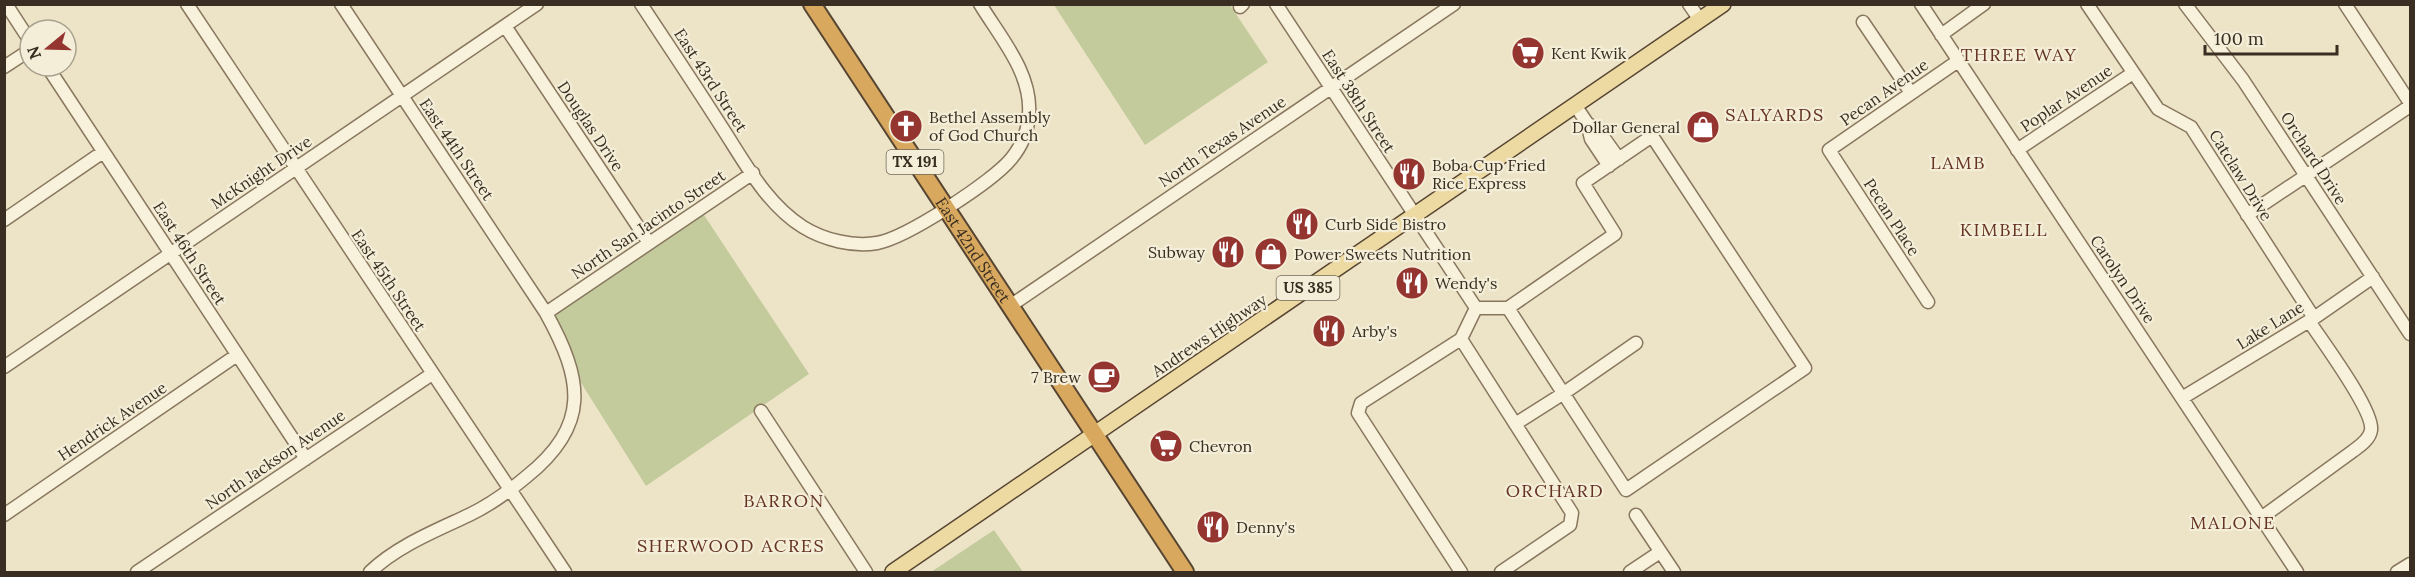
<svg xmlns="http://www.w3.org/2000/svg" width="2415" height="577" font-family="Lora,serif">
	<style>
		.green { fill: #c3cb9c }
		.lines { fill: none; stroke-linecap: round; stroke-linejoin: round }
		.minor-casing { stroke: #88775e; stroke-width: 15 }
		.major-casing { stroke: #574532; stroke-width: 18 }
		.highway-casing { stroke: #574532; stroke-width: 20 }
		.minor { stroke: #f8f1dc; stroke-width: 12 }
		.major { stroke: #eddaa3; stroke-width: 15 }
		.highway { stroke: #d7a85e; stroke-width: 16 }
		.labels { text-anchor: middle; stroke-width: 4.5; stroke-linejoin: round; paint-order: stroke }
		.shield { fill: #f4eed8; stroke: #716858; stroke-width: 1.5 }
		.shield-label { font-size: 15px; font-weight: bold; fill: #392e21 }
		.poi-label { font-size: 16px; fill: #392e21; stroke: #f4eed8; text-anchor: start }
		.street-label { font-size: 16px; fill: #392e21; stroke: #f4eed8 }
		.neighbourhood-label { font-size: 18px; letter-spacing: 1.5px; fill: #643322; stroke: #f4eed8 }
	</style>
	<rect width="100%" height="100%" fill="#ede4c8"/>
	<!-- green -->
	<path class="green" d="M 1054,5 L 1230,5 L 1268,62 L 1145,145 Z
		M 700,209 L 809,374 L 646,486 L 578,378 L 546,313 Z
		M 994,530 L 1023,572 L 931,572 Z"/>
	<g class="lines">
		<defs>
			<path id="minor" d="M 6,4 L 30,41
				M 187,4 L 565,572
				M 341,4 L 546,313 C 583,380 591,425 526,477 C 508,492 490,505 469,515 C 435,531 397,546 370,572
				M 641,4 C 668,45 695,85 721,126 C 744,161 766,204 803,227 C 824,240 853,247 877,243 C 906,238 992,182 1011,159 C 1021,147 1028,131 1029,114 C 1032,73 1000,37 980,4
				M 1276,4 L 1476,308
				M 1689,4 L 1700,20
				M 1921,4 L 2297,572
				M 2087,4 L 2158,109 L 2191,127 L 2314,318
				M 2185,4 L 2243,80 L 2410,334
				M 2345,4 L 2410,103
				M 1240,7 L 1243,4
				M 1863,22 L 1911,93
				M 505,26 L 649,243
				M 1941,35 L 1984,4
				M 47,66 L 306,459
				M 4,67 L 30,50
				M 1575,105 L 1587,123 L 1591,139 L 1609,166
				M 1587,123 L 1599,131 L 1619,159
				M 2017,150 L 2133,73
				M 2247,215 L 2410,106
				M 4,220 L 103,152
				M 1928,302 L 1829,150 L 1958,61
				M 1010,306 L 1454,4
				M 1476,308 L 1508,308 L 1615,234 L 1583,183 L 1652,136 L 1805,368 L 1626,490 L 1508,308
				M 546,313 L 753,173
				M 1461,339 L 1572,513 L 1570,525 L 1501,572
				M 4,367 L 537,4
				M 2182,398 L 2314,318 L 2373,277
				M 761,411 L 866,572
				M 1515,424 L 1564,393 L 1636,343
				M 4,515 L 237,355
				M 1636,515 L 1674,572
				M 2261,518 L 2353,451 C 2360,446 2370,439 2371,430 C 2374,410 2322,341 2309,321
				M 137,572 L 432,374
				M 1461,572 L 1358,413 L 1361,403 L 1461,339 L 1476,308
				M 1630,572 L 1660,552
				M 2397,572 L 2410,564"/>
			<path id="major" d="M 893,572 L 1723,4"/>
			<g id="highway">
				<path id="s1" d="M 812,4 L 1185,572"/>
			</g>
		</defs>
		<!-- minor casing -->
		<use href="#minor" class="minor-casing"/>
		<!-- major casing -->
		<use href="#major" class="major-casing"/>
		<!-- highway casing -->
		<use href="#highway" class="highway-casing"/>
		<!-- minor -->
		<use href="#minor" class="minor"/>
		<!-- major -->
		<use href="#major" class="major"/>
		<!-- highway -->
		<use href="#highway" class="highway"/>
	</g>
	<!-- icons -->
	<defs>
		<symbol id="supermarket-disc" viewBox="-11 -11 22 22"><circle r="9.5" fill="#953530" stroke="#f4eed8"/><path d="M-6-5.5h2.5l.6 2H6L4.5 2H-2.5L-4.4-4H-6ZM-1.5 3.2a1.3 1.3 0 1 0 .1 0ZM3 3.2a1.3 1.3 0 1 0 .1 0Z" fill="#fff"/></symbol>
		<symbol id="church-disc" viewBox="-11 -11 22 22"><circle r="9.5" fill="#953530" stroke="#f4eed8"/><path d="M-1.2-6h2.4v3.5h3.3v2.4h-3.3V6h-2.4V-.1h-3.3v-2.4h3.3Z" fill="#fff"/></symbol>
		<symbol id="shop-disc" viewBox="-11 -11 22 22"><circle r="9.5" fill="#953530" stroke="#f4eed8"/><path d="M-5-2.5h2.3a2.7 3.5 0 0 1 5.4 0H5L5.5 6h-11ZM-1.5-2.5h3a1.5 2.3 0 0 0-3 0Z" fill="#fff"/></symbol>
		<symbol id="restaurant-disc" viewBox="-11 -11 22 22"><circle r="9.5" fill="#953530" stroke="#f4eed8"/><path d="M-5-6h1v4h1v-4h1v4h1v-4h1v5L-1.5 .5V6h-2V.5L-5-1ZM5-6V6H3V1.5H1.5Q1.5-4 5-6Z" fill="#fff"/></symbol>
		<symbol id="cafe-disc" viewBox="-11 -11 22 22"><circle r="9.5" fill="#953530" stroke="#f4eed8"/><path d="M-5.5-4.5H6V0H3Q3 3.5 0 3.5H-2.5Q-5.5 3.5-5.5 0ZM3-3.2v2h1.7v-2ZM-6 4.5H4V6H-6Z" fill="#fff"/></symbol>
	</defs>
	<g fill-rule="evenodd">
		<use href="#supermarket-disc" x="1509" y="34" width="38" height="38"/>
		<use href="#church-disc" x="887" y="107" width="38" height="38"/>
		<use href="#shop-disc" x="1684" y="108" width="38" height="38"/>
		<use href="#restaurant-disc" x="1390" y="155" width="38" height="38"/>
		<use href="#restaurant-disc" x="1283" y="205" width="38" height="38"/>
		<use href="#restaurant-disc" x="1209" y="233" width="38" height="38"/>
		<use href="#shop-disc" x="1252" y="235" width="38" height="38"/>
		<use href="#restaurant-disc" x="1393" y="264" width="38" height="38"/>
		<use href="#restaurant-disc" x="1310" y="312" width="38" height="38"/>
		<use href="#cafe-disc" x="1085" y="358" width="38" height="38"/>
		<use href="#supermarket-disc" x="1147" y="427" width="38" height="38"/>
		<use href="#restaurant-disc" x="1194" y="508" width="38" height="38"/>
	</g>
	<g class="labels">
		<!-- shield labels -->
		<g class="shield">
			<rect x="886.5" y="150" width="57" height="24" rx="4.5"/>
			<rect x="1276.5" y="276" width="63" height="24" rx="4.5"/>
		</g>
		<g class="shield-label">
			<text x="915" y="167">TX 191</text>
			<text x="1308" y="293">US 385</text>
		</g>
		<!-- poi labels -->
		<g class="poi-label">
			<text x="1551" y="59">Kent Kwik</text>
			<text x="929" y="123">Bethel Assembly<tspan x="929" dy="18">of God Church</tspan></text>
			<text x="1680" y="133" text-anchor="end">Dollar General</text>
			<text x="1432" y="171">Boba Cup Fried<tspan x="1432" dy="18">Rice Express</tspan></text>
			<text x="1325" y="230">Curb Side Bistro</text>
			<text x="1205" y="258" text-anchor="end">Subway</text>
			<text x="1294" y="260">Power Sweets Nutrition</text>
			<text x="1435" y="289">Wendy's</text>
			<text x="1352" y="337">Arby's</text>
			<text x="1081" y="383" text-anchor="end">7 Brew</text>
			<text x="1189" y="452">Chevron</text>
			<text x="1236" y="533">Denny's</text>
		</g>
		<!-- street labels -->
		<g class="street-label">
			<text transform="translate(711 80) rotate(57)" y="6">East 43rd Street</text>
			<text transform="translate(1884 92) rotate(-35)" y="6">Pecan Avenue</text>
			<text transform="translate(2066 98) rotate(-34)" y="6">Poplar Avenue</text>
			<text transform="translate(1359 101) rotate(57)" y="6">East 38th Street</text>
			<text transform="translate(591 126) rotate(56)" y="6">Douglas Drive</text>
			<text transform="translate(1222 141) rotate(-34)" y="6">North Texas Avenue</text>
			<text transform="translate(457 149) rotate(56)" y="6">East 44th Street</text>
			<text transform="translate(2314 158) rotate(57)" y="6">Orchard Drive</text>
			<text transform="translate(261 172) rotate(-34)" y="6">McKnight Drive</text>
			<text transform="translate(2241 175) rotate(58)" y="6">Catclaw Drive</text>
			<text transform="translate(1892 217) rotate(57)" y="6">Pecan Place</text>
			<text transform="translate(648 224) rotate(-34)" y="6">North San Jacinto Street</text>
			<text dy="6" stroke="none"><textPath href="#s1" startOffset="294">East 42nd Street</textPath></text>
			<text transform="translate(190 253) rotate(57)" y="6">East 46th Street</text>
			<text transform="translate(2123 279) rotate(56)" y="6">Carolyn Drive</text>
			<text transform="translate(389 280) rotate(56)" y="6">East 45th Street</text>
			<text transform="translate(2270 325) rotate(-32)" y="6">Lake Lane</text>
			<text transform="translate(1209 335) rotate(-34)" y="6">Andrews Highway</text>
			<text transform="translate(112 421) rotate(-34)" y="6">Hendrick Avenue</text>
			<text transform="translate(275 459) rotate(-34)" y="6">North Jackson Avenue</text>
		</g>
		<!-- neighbourhood labels -->
		<g class="neighbourhood-label">
			<text x="2019" y="61">THREE WAY</text>
			<text x="1775" y="121">SALYARDS</text>
			<text x="1958" y="169">LAMB</text>
			<text x="2004" y="236">KIMBELL</text>
			<text x="1555" y="497">ORCHARD</text>
			<text x="784" y="507">BARRON</text>
			<text x="2233" y="529">MALONE</text>
			<text x="731" y="552">SHERWOOD ACRES</text>
		</g>
	</g>
	<!-- border -->
	<rect width="2415" height="577" fill="none" stroke="#392e21" stroke-width="12"/>
	<!-- north arrow -->
	<g transform="translate(48 48) rotate(251)"><circle r="28" fill="#f4eed8" stroke="#a9a18f" stroke-width="1.5"/>
	<path d="M0-4.5L10 22L0 15L-10 22Z" fill="#953530"/>
	<text y="-9" font-size="16" font-weight="bold" text-anchor="middle" fill="#392e21">N</text>
	</g>
	<!-- scale -->
	<path d="M2205 45v9h132v-9" fill="none" stroke="#392e21" stroke-width="3"/>
	<text x="2214" y="45" font-size="18" fill="#392e21" stroke="#f4eed8" stroke-width="4.5" paint-order="stroke">100 m</text>
</svg>
